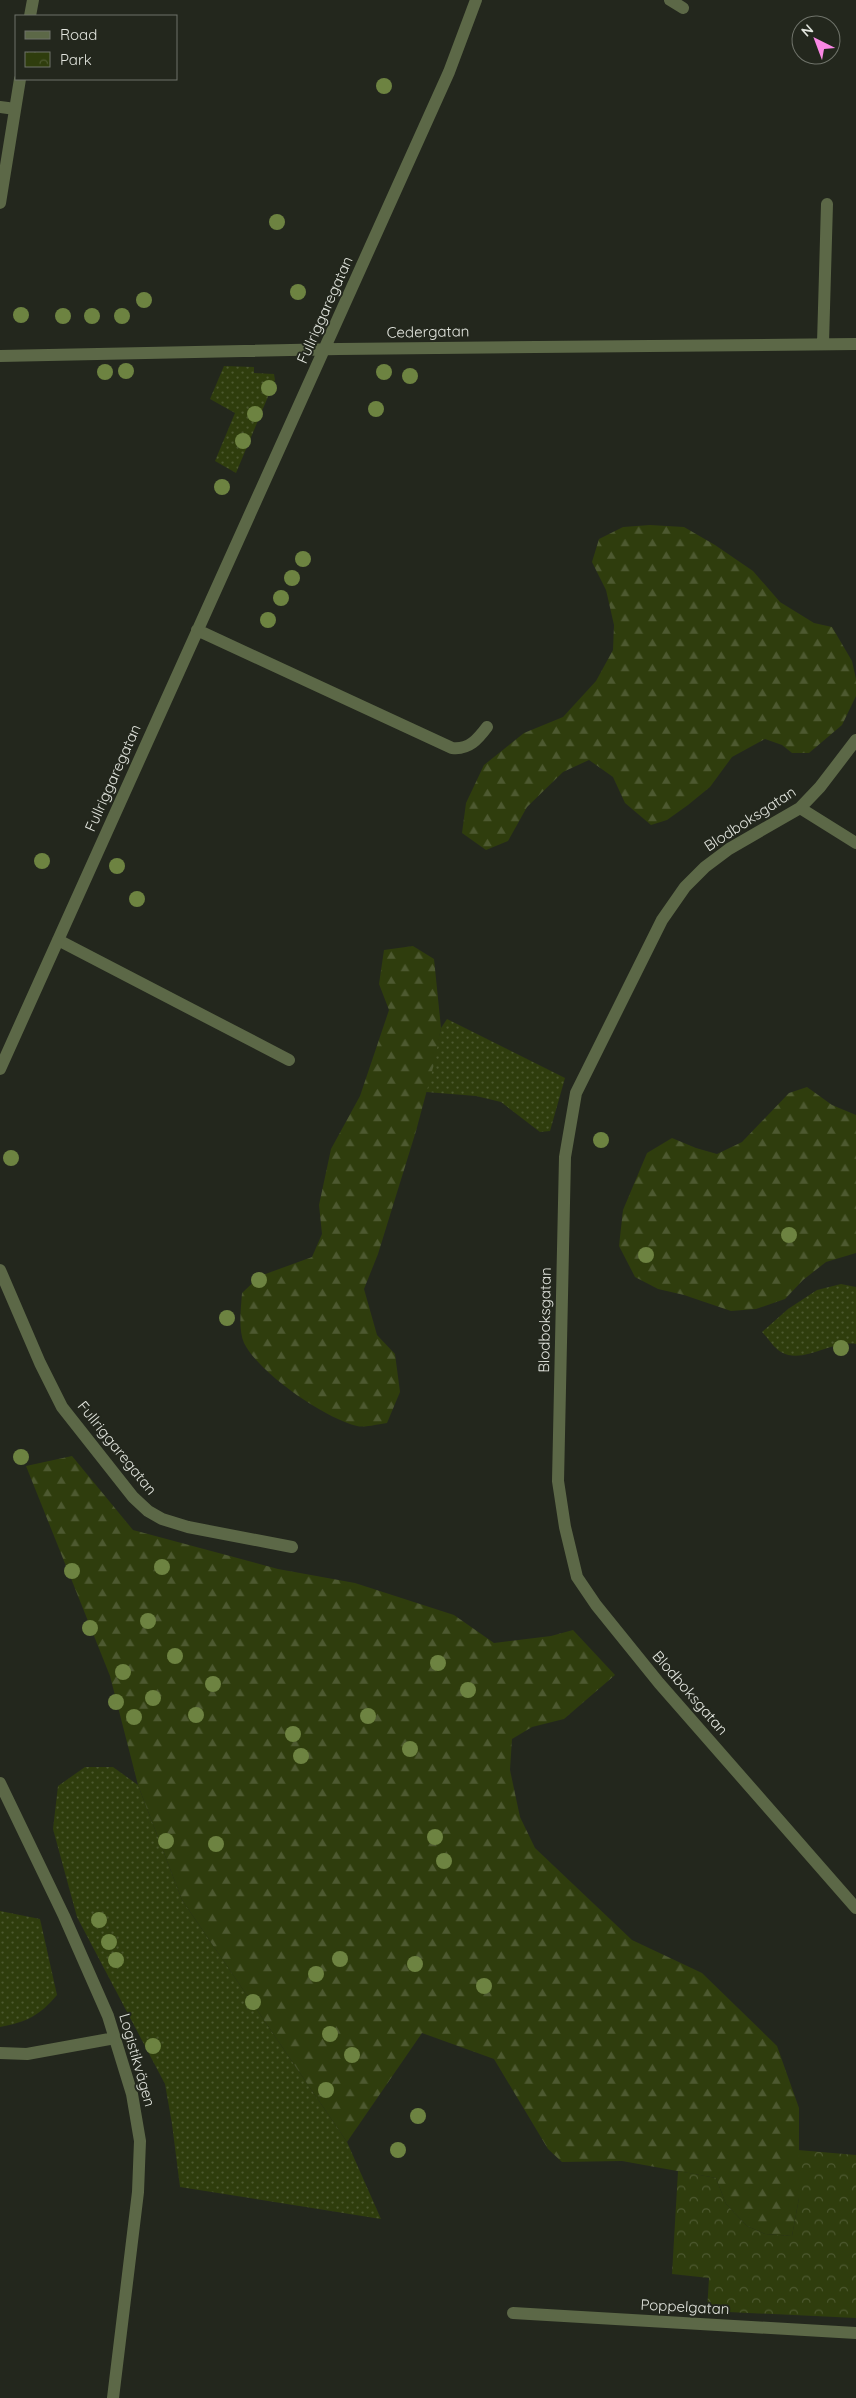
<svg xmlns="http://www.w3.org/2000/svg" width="856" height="2398" font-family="Quicksand,sans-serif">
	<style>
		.grass { fill: url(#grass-dots) }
		.forest { fill: url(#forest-firs) }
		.park { fill: url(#park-crowns) }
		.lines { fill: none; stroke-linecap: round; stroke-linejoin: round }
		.minor { stroke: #5c6847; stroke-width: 12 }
		.tree { fill: #6d8341 }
		.labels { text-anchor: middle; stroke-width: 4; stroke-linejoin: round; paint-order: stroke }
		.street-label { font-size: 15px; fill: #e2e5de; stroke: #23271d }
	</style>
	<defs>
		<pattern id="grass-dots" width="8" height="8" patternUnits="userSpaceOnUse" patternTransform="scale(1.25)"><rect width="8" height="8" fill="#2f3d0d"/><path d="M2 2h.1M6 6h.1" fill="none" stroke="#4d5930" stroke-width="1.8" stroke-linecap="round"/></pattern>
		<pattern id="forest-firs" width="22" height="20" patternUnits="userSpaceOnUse" patternTransform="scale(1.25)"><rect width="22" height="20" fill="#2f3d0d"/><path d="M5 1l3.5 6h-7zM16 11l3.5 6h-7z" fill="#4d5930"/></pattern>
		<pattern id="park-crowns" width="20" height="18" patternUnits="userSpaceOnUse" patternTransform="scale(1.25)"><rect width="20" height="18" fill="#2f3d0d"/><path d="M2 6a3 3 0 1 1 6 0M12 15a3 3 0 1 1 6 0" fill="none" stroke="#4d5930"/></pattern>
	</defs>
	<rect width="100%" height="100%" fill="#23271d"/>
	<!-- grass -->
	<path class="grass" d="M 224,366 L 254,367 L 254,373 L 274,374 L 275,380 L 236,473 L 215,461 L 235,413 L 210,399 Z
		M 447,1019 L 565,1078 L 550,1131 L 540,1132 L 501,1102 L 476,1096 L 426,1092 L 441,1028 Z
		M 841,1284 L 856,1287 L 856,1344 C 832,1340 803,1365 781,1352 C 774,1348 768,1338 762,1332 L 788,1309 L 817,1290 Z
		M 85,1767 L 113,1767 L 138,1785 L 182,1900 L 347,2142 L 381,2219 L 180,2187 L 172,2124 L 165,2084 L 77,1917 L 53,1829 L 58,1786 Z
		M 0,1911 L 40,1919 L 57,1995 C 39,2016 27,2022 0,2027 Z"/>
	<!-- forest -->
	<path class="forest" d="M 650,525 L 684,527 L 715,545 L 753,571 L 780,602 L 814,623 L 832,627 L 852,661 L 856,679 L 856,696 L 842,725 L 809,753 L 792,753 L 782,745 L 765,739 L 732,757 L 710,787 L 688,805 L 667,820 L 651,825 L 625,803 L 613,777 L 589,760 L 563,772 L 527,807 L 508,841 L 486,850 L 462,833 L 466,803 L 484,765 L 524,733 L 563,717 L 596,681 L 613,650 L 614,625 L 606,590 L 592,562 L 599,539 L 623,527 Z
		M 413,946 L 434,959 L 441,1028 L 434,1064 L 416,1131 L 378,1254 L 364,1289 L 377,1335 L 395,1354 L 400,1392 L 387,1423 C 378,1424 365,1428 357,1426 C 324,1418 259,1373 244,1343 C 238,1329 241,1308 242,1293 L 260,1276 L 312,1257 L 322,1234 L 319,1205 L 331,1149 L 360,1096 L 389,1010 L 379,984 L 384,950 Z
		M 807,1087 L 832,1105 L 856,1115 L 856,1253 L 826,1262 L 803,1280 L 785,1299 L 756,1309 L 731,1311 L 684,1295 L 658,1289 L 635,1277 L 619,1246 L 623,1210 L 647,1153 L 672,1138 L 696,1148 L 717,1154 L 742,1142 L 789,1093 Z
		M 72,1456 L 133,1530 L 278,1569 L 355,1583 L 454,1615 L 494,1643 L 551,1636 L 573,1630 L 615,1675 L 564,1719 L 532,1727 L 512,1739 L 510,1770 L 520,1817 L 535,1848 L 632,1940 L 702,1973 L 777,2046 L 799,2108 L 799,2198 L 792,2236 L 765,2234 L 747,2226 L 726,2204 L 716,2178 L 622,2161 L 562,2162 L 548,2149 L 494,2059 L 422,2033 L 347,2142 L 182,1900 L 138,1785 L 110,1676 L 26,1466 Z"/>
	<!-- park -->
	<path class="park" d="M 798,2150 L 856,2155 L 856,2318 L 707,2311 L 709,2278 L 672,2274 L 678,2171 L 716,2178 L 726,2204 L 747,2226 L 765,2234 L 792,2236 L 799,2198 Z"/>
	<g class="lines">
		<!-- minor -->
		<path class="minor" d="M 670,0 L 683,8
			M 30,16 L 33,0
			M 0,107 L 15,109
			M 0,203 L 20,79
			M 823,343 L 827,204
			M 0,356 L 339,349 L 856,344
			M 197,630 L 452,748 C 469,750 478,739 487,727
			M 856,740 L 820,787 L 800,808 L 729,849 L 705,867 L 685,887 L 662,920 L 576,1093 L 565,1157 L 558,1481 L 565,1527 L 577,1577 L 596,1605 L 659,1683 L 856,1908
			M 800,808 L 856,843
			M 58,940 L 289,1060
			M 0,1069 L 449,72 L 476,0
			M 0,1270 L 40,1363 L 62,1407 L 133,1497 L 148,1511 L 162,1519 L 188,1527 L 292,1547
			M 0,1783 L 64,1916 L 108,2016 L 132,2094 L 140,2141 L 138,2192 L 113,2398
			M 0,2053 L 27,2054 L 115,2038
			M 513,2313 L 856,2333"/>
	</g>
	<!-- trees -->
	<g class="tree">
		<circle cx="384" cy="86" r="8"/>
		<circle cx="277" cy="222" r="8"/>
		<circle cx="298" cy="292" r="8"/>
		<circle cx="144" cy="300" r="8"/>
		<circle cx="21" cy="315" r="8"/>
		<circle cx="63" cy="316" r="8"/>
		<circle cx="92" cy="316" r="8"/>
		<circle cx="122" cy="316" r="8"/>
		<circle cx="126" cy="371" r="8"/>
		<circle cx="105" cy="372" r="8"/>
		<circle cx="384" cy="372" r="8"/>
		<circle cx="410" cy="376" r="8"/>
		<circle cx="269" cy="388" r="8"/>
		<circle cx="376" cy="409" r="8"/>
		<circle cx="255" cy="414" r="8"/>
		<circle cx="243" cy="441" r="8"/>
		<circle cx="222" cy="487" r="8"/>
		<circle cx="303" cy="559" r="8"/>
		<circle cx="292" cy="578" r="8"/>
		<circle cx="281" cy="598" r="8"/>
		<circle cx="268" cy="620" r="8"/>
		<circle cx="42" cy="861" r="8"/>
		<circle cx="117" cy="866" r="8"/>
		<circle cx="137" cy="899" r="8"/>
		<circle cx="601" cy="1140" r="8"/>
		<circle cx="11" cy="1158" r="8"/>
		<circle cx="789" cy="1235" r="8"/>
		<circle cx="646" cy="1255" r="8"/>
		<circle cx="259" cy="1280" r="8"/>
		<circle cx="227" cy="1318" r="8"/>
		<circle cx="841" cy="1348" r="8"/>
		<circle cx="21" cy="1457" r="8"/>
		<circle cx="162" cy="1567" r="8"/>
		<circle cx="72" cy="1571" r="8"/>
		<circle cx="148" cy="1621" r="8"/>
		<circle cx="90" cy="1628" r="8"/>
		<circle cx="175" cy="1656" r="8"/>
		<circle cx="438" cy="1663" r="8"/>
		<circle cx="123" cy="1672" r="8"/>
		<circle cx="213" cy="1684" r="8"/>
		<circle cx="468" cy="1690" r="8"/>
		<circle cx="153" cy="1698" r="8"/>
		<circle cx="116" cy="1702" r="8"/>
		<circle cx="196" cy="1715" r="8"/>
		<circle cx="368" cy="1716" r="8"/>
		<circle cx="134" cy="1717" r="8"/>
		<circle cx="293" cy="1734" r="8"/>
		<circle cx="410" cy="1749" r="8"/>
		<circle cx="301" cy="1756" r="8"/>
		<circle cx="435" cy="1837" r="8"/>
		<circle cx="166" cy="1841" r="8"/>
		<circle cx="216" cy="1844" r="8"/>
		<circle cx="444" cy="1861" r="8"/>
		<circle cx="99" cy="1920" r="8"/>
		<circle cx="109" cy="1942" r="8"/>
		<circle cx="340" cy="1959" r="8"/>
		<circle cx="116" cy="1960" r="8"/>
		<circle cx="415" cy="1964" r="8"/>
		<circle cx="316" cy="1974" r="8"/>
		<circle cx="484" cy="1986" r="8"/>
		<circle cx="253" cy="2002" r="8"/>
		<circle cx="330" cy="2034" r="8"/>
		<circle cx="153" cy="2046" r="8"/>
		<circle cx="352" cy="2055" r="8"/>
		<circle cx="326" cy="2090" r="8"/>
		<circle cx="418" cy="2116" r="8"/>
		<circle cx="398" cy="2150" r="8"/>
	</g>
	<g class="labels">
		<!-- street labels -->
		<g class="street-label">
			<text transform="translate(325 310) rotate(-66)" y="5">Fullriggaregatan</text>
			<text transform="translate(428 332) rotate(-1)" y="5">Cedergatan</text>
			<text transform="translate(113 778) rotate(-66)" y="5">Fullriggaregatan</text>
			<text transform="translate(750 819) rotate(-33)" y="5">Blodboksgatan</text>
			<text transform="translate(545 1320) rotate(-89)" y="5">Blodboksgatan</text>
			<text transform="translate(117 1448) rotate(51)" y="5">Fullriggaregatan</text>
			<text transform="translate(690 1693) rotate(49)" y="5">Blodboksgatan</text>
			<text transform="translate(137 2060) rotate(74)" y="5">Logistikvägen</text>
			<text transform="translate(685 2307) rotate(3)" y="5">Poppelgatan</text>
		</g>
	</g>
	<!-- legend -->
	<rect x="15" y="15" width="162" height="65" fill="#23271d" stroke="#6f736a"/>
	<rect x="25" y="31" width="25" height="8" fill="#5c6847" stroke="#6f736a"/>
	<text x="60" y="40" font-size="15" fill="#e2e5de">Road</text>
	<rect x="25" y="52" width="25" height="15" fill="url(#park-crowns)" stroke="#6f736a"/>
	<text x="60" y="65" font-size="15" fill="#e2e5de">Park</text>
	<!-- north arrow -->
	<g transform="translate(816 40) rotate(318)"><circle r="24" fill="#23271d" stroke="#6f736a"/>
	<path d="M0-4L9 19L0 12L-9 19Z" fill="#fb87e5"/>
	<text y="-8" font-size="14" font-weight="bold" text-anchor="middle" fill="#e2e5de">N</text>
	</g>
</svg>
